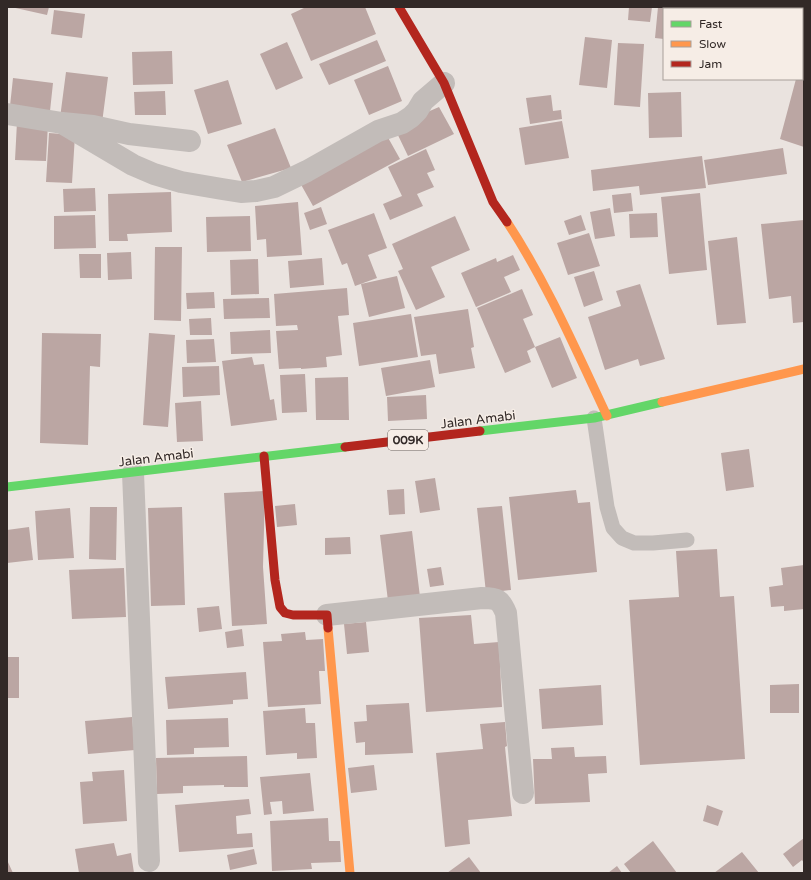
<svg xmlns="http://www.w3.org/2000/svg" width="811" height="880" font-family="'Varela Round',sans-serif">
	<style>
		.building { fill: #bba6a3 }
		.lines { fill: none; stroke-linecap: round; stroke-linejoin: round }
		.lane { stroke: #c2bcb9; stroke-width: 15 }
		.street { stroke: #c2bcb9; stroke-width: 22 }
		.fast { stroke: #63d668; stroke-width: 9 }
		.slow { stroke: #ff974d; stroke-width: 9 }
		.jam { stroke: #b3261e; stroke-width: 9 }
		.labels { text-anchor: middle; stroke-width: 3; stroke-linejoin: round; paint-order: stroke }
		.shield { fill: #f6ede6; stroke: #6d6460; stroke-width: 1 }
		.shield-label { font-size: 12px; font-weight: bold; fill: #322927 }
		.street-label { font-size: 13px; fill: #322927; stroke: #f6ede6 }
	</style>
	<rect width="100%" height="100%" fill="#eae3df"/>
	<!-- building -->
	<path class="building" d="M 11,7 L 49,7 L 47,15 Z
		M 306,7 L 365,7 L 376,34 L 311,61 L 291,14 Z
		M 629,7 L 652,7 L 650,22 L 628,20 Z
		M 658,7 L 759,7 L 759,9 L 664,9 L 664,39 L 655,38 Z
		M 54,10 L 85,14 L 82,38 L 51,34 Z
		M 585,37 L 612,40 L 607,88 L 579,85 Z
		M 377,40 L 386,61 L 329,85 L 319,64 Z
		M 287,42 L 303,78 L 276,90 L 260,54 Z
		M 618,43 L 644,44 L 640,107 L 614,105 Z
		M 172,51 L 173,84 L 133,85 L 132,52 Z
		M 388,66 L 402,101 L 369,115 L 354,80 Z
		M 802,68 L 804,69 L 804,147 L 780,139 L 796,79 L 802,79 Z
		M 66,72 L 108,77 L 102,123 L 60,118 Z
		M 13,78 L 53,83 L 50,111 L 10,106 Z
		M 228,80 L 242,124 L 208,134 L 194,90 Z
		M 165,91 L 166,115 L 135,115 L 134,92 Z
		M 681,92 L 682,137 L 649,138 L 648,93 Z
		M 551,95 L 553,111 L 561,110 L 562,119 L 530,124 L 526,98 Z
		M 439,107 L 454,134 L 408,156 L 396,131 L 409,120 Z
		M 562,121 L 569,158 L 525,165 L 519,128 Z
		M 17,122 L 48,124 L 46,161 L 15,160 Z
		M 275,128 L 291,168 L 242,182 L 227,145 Z
		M 49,133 L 75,135 L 72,183 L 46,182 Z
		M 386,134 L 400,159 L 313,206 L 299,181 Z
		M 783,148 L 787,174 L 708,185 L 704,160 Z
		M 426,149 L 435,170 L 427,173 L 434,187 L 417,194 L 423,206 L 390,220 L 383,204 L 402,196 L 388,167 Z
		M 702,156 L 706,188 L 640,195 L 639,186 L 593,191 L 591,170 Z
		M 95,188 L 96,211 L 64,212 L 63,189 Z
		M 171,192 L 172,232 L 127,234 L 128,241 L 109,241 L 108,194 Z
		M 631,193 L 633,211 L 614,213 L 612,195 Z
		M 700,193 L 707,270 L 669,274 L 661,197 Z
		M 298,202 L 302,255 L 267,257 L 266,239 L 257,240 L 255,206 Z
		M 321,207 L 327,224 L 310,230 L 304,213 Z
		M 610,208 L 615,236 L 595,239 L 590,212 Z
		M 374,213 L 387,248 L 368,255 L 377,278 L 355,286 L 347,263 L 342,265 L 328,230 Z
		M 657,213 L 658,237 L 630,238 L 629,214 Z
		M 95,215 L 96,248 L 54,249 L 54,216 Z
		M 581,215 L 586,230 L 569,235 L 564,221 Z
		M 250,216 L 251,251 L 207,252 L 206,217 Z
		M 455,216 L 470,250 L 431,267 L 445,297 L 416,310 L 398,271 L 403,269 L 392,244 Z
		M 804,220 L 804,322 L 793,323 L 791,296 L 769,299 L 761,224 Z
		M 589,233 L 600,266 L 568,275 L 557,243 Z
		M 737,237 L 746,323 L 717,325 L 708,241 Z
		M 155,247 L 182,247 L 181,321 L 154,320 Z
		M 131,252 L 132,279 L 108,280 L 107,253 Z
		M 79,254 L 101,254 L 101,278 L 80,278 Z
		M 513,255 L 520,270 L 504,277 L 511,292 L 476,307 L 461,273 L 496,258 L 497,262 Z
		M 322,258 L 324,285 L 290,288 L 288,261 Z
		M 258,259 L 259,294 L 231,295 L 230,260 Z
		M 594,271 L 603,300 L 584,307 L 574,277 Z
		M 397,276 L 405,308 L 369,317 L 361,284 Z
		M 640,284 L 665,359 L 640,366 L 638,359 L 605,370 L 588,317 L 621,306 L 616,291 Z
		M 347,288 L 349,315 L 338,316 L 342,355 L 326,357 L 327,367 L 301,369 L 301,368 L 279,369 L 276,331 L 298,330 L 297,325 L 276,326 L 274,294 Z
		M 522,289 L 533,315 L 523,319 L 535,347 L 527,351 L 531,362 L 505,373 L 477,308 Z
		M 214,292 L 215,308 L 187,309 L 186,293 Z
		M 269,298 L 270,318 L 224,319 L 223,299 Z
		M 468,309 L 474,347 L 471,348 L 475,368 L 439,374 L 436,354 L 421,356 L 414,317 Z
		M 411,314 L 418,357 L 359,366 L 353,323 Z
		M 211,318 L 212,335 L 190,335 L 189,319 Z
		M 270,330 L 271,353 L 231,354 L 230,332 Z
		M 42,333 L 101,334 L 100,367 L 90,366 L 88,445 L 40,443 Z
		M 149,333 L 175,335 L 168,427 L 143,425 Z
		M 560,337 L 577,378 L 552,388 L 535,347 Z
		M 214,339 L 216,362 L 187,363 L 186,340 Z
		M 252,357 L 254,365 L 264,364 L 270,400 L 274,399 L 277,420 L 231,426 L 222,361 Z
		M 430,360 L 435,387 L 386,396 L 381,368 Z
		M 219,366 L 220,395 L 183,397 L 182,367 Z
		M 305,374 L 307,412 L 282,413 L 280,375 Z
		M 348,377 L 349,420 L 316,420 L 315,378 Z
		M 426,395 L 427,419 L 388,421 L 387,397 Z
		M 201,401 L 203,441 L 177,442 L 175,403 Z
		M 749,449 L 754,487 L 726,491 L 721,453 Z
		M 435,478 L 440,510 L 420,513 L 415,481 Z
		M 404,489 L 405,514 L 389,515 L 387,490 Z
		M 576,490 L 578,503 L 590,502 L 597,572 L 518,580 L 509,497 Z
		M 265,491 L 263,567 L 267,624 L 232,626 L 224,493 Z
		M 295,504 L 297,525 L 277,527 L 275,506 Z
		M 502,506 L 511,590 L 486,593 L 477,508 Z
		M 90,507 L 117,507 L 116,560 L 89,559 Z
		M 182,507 L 185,605 L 151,606 L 148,508 Z
		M 70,508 L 74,558 L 38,560 L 35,511 Z
		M 29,527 L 33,560 L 7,563 L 7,530 Z
		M 412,531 L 420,597 L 388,601 L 380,535 Z
		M 350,537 L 351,554 L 325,555 L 325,538 Z
		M 717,549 L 720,597 L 734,596 L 745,759 L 640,765 L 629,600 L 679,597 L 676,551 Z
		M 804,565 L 804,609 L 784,611 L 784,606 L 771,607 L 769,587 L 783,585 L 781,568 Z
		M 441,567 L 444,585 L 430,587 L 427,569 Z
		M 124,568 L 126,617 L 72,619 L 69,570 Z
		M 219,606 L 222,629 L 199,632 L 197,608 Z
		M 471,615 L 474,644 L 499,642 L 502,707 L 426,712 L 419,618 Z
		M 366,622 L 369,652 L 347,654 L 344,624 Z
		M 242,629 L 244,646 L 227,648 L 225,632 Z
		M 305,632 L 306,640 L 323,639 L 325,671 L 319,671 L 321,704 L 268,707 L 263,642 L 282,641 L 281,634 Z
		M 7,657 L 19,657 L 19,698 L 7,698 Z
		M 246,672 L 248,699 L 233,700 L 233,704 L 168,709 L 165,677 Z
		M 799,684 L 799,713 L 770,713 L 770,685 Z
		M 601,685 L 603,725 L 542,729 L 539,689 Z
		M 409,703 L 413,753 L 365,755 L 365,742 L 356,743 L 354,722 L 367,721 L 366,705 Z
		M 305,708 L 306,723 L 315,723 L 317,758 L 297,759 L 297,753 L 266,755 L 263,711 Z
		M 132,717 L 135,750 L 88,754 L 85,721 Z
		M 228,718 L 229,747 L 194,748 L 194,754 L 167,755 L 166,720 Z
		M 505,722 L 507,746 L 505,747 L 512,816 L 468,820 L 470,844 L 445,847 L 436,753 L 483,749 L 480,724 Z
		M 574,747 L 575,757 L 606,756 L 607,773 L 588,774 L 590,802 L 535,804 L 533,759 L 552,759 L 551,748 Z
		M 247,756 L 248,787 L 224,787 L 224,785 L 183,786 L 183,793 L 157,794 L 156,758 Z
		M 374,765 L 377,790 L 351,793 L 348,768 Z
		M 124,770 L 127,821 L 83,824 L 80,782 L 93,781 L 92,772 Z
		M 310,773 L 314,811 L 283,814 L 282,801 L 270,802 L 272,814 L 264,815 L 260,777 Z
		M 249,799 L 251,814 L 236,816 L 237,834 L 252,833 L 253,847 L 179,852 L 175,805 Z
		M 707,805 L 723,811 L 718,826 L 703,821 Z
		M 328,818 L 329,841 L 340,841 L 341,862 L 311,863 L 312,869 L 272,871 L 270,821 Z
		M 804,838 L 804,863 L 802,860 L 793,867 L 783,854 Z
		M 653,841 L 677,873 L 631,873 L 624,864 Z
		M 114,843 L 117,856 L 131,853 L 134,873 L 79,873 L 75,849 Z
		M 254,849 L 257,864 L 230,870 L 227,855 Z
		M 742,852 L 759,873 L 714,873 Z
		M 469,857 L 481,873 L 447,873 Z
		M 7,860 L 13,873 L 7,873 Z
		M 617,866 L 622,873 L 608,873 Z"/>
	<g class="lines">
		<!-- lane -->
		<path class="lane" d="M 594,418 L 607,507 L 613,528 L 622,538 L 634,543 L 653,543 L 687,540"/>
		<!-- street -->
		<path class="street" d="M 770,7 L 770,9
			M 802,40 L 804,41
			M 7,114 L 62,123 L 93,126 L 129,134 L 190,141
			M 62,123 L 133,165 L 154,174 L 181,182 L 222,189 L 241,192 L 256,191 L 274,187 L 307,171 L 378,131 L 402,123 L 411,117 L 417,111 L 423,101 L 444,83
			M 133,473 L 149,861
			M 327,615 L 482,598 C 497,598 500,599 506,613 L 523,793"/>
		<!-- fast -->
		<path class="fast" d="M 480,431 L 594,418 L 662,402
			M 7,487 L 345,447"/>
		<!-- slow -->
		<path class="slow" d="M 507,222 C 547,283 576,350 607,416
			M 662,402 L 804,369
			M 328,628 L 350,873"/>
		<!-- jam -->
		<path class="jam" d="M 399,7 L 444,83 L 493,202 L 507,222
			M 345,447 L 480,431
			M 264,456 L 275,580 L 280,607 L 285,613 L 293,615 L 327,615 L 328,628"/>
	</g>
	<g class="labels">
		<!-- shield labels -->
		<rect class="shield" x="388" y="430" width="40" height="20" rx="3"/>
		<g class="shield-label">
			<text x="408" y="444">009K</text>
		</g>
		<!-- street labels -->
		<g class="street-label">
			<text transform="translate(478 419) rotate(-7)" y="5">Jalan Amabi</text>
			<text transform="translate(156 457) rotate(-7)" y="5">Jalan Amabi</text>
		</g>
	</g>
	<!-- border -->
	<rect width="811" height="880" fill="none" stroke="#322927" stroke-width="16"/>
	<!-- legend -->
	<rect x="663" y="8" width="140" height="72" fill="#f6ede6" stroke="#a89f9a"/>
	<rect x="671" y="21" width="20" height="6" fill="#63d668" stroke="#a89f9a"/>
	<text x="699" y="28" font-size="12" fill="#322927">Fast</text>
	<rect x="671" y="41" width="20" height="6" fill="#ff974d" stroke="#a89f9a"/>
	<text x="699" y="48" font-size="12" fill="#322927">Slow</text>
	<rect x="671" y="61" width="20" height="6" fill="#b3261e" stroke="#a89f9a"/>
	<text x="699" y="68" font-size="12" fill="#322927">Jam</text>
</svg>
